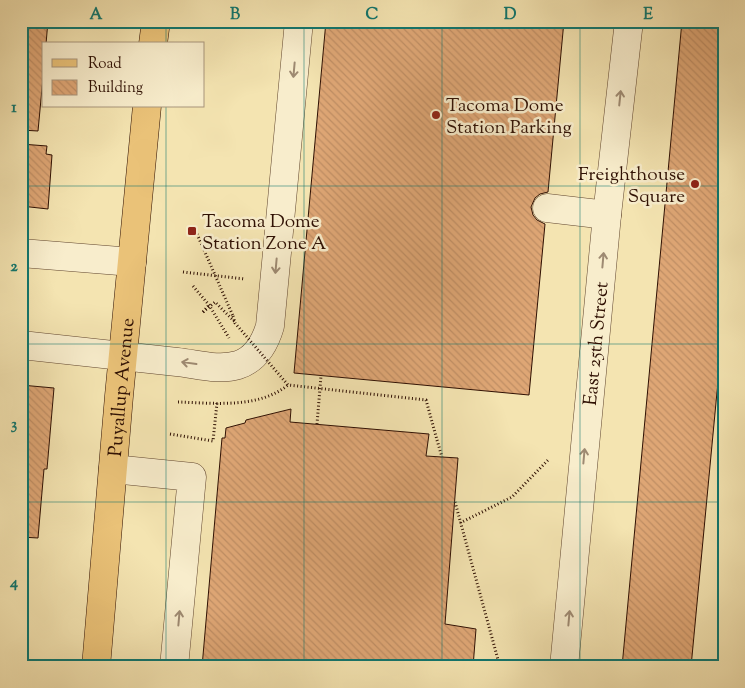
<svg xmlns="http://www.w3.org/2000/svg" width="745" height="688" font-family="'Sorts Mill Goudy',serif">
	<style>
		.building { fill: url(#building-back-hatch); stroke: #2f1003 }
		.lines { fill: none; stroke-linecap: round; stroke-linejoin: round }
		.minor-casing { stroke: #60452e; stroke-width: 29 }
		.major-casing { stroke: #2f1003; stroke-width: 29 }
		.path { stroke: #2f1003; stroke-width: 3; stroke-dasharray: 1 2.5; stroke-linecap: butt }
		.minor { stroke: #f8edcc; stroke-width: 28 }
		.major { stroke: #eac278; stroke-width: 28 }
		.path-bridge { stroke: #2f1003; stroke-width: 3; stroke-dasharray: 1 2.5; stroke-linecap: butt }
		.oneway { stroke: #9e8a72 }
		.grid { fill: none; stroke: #0f766e; stroke-width: 1; stroke-opacity: 0.55 }
		.poi-dot { fill: #8f2418; stroke: #f8edcc; stroke-width: 2 }
		.labels { text-anchor: middle; stroke-width: 5; stroke-linejoin: round; paint-order: stroke }
		.poi-label { font-size: 19px; fill: #2f1003; stroke: #f8edcc; text-anchor: start }
		.street-label { font-size: 19px; fill: #2f1003; stroke: #f8edcc }
		.neatline { fill: none; stroke: #0f766e; stroke-width: 2 }
		.grid-label { font-size: 16px; text-anchor: middle; font-weight: bold; fill: #0f766e }
	</style>
	<defs>
		<pattern id="building-back-hatch" width="6" height="6" patternUnits="userSpaceOnUse" patternTransform="scale(1.25)"><rect width="6" height="6" fill="#dea675"/><path d="M-1 5l2 2M0 0l6 6M5-1l2 2" fill="none" stroke="#bf8e64"/></pattern>
	</defs>
	<rect width="100%" height="100%" fill="#f4e4b1"/>
	<filter id="stains"><feTurbulence type="fractalNoise" baseFrequency=".004" numOctaves="4"/><feColorMatrix values="0 0 0 0 .2 0 0 0 0 .09 0 0 0 0 .02 0 0 0 .5 -.17"/></filter>
	<radialGradient id="worn" r=".72"><stop offset=".6" stop-color="#630" stop-opacity="0"/><stop offset="1" stop-color="#630" stop-opacity=".3"/></radialGradient>
	<!-- building -->
	<path class="building" d="M 21,21 L 48,21 L 46,44 L 44,44 L 44,67 L 38,131 L 21,130 Z
		M 326,21 L 564,21 L 548,192 L 540,194 L 535,198 L 531,207 L 533,215 L 537,220 L 545,224 L 529,395 L 294,373 Z
		M 682,21 L 724,21 L 724,347 L 722,347 L 717,392 L 691,667 L 622,667 Z
		M 21,144 L 47,146 L 46,154 L 52,155 L 48,209 L 21,206 Z
		M 21,385 L 54,388 L 47,469 L 44,469 L 38,538 L 21,537 Z
		M 291,409 L 290,422 L 429,434 L 426,456 L 458,458 L 445,624 L 476,629 L 473,667 L 202,667 L 222,438 L 225,438 L 226,428 L 245,423 L 246,420 Z"/>
	<g class="lines">
		<defs>
			<g id="minor">
				<path d="M 547,208 L 607,215"/>
				<path d="M 21,253 L 132,262"/>
				<path d="M 21,345 C 73,351 125,356 177,362 C 197,364 218,371 238,365 C 256,359 265,343 270,326 L 299,21"/>
				<path d="M 113,469 L 192,477 L 174,667"/>
				<path id="s1" d="M 564,667 L 607,215 L 629,21"/>
			</g>
			<g id="major">
				<path d="M 153,44 L 156,21"/>
				<path id="s2" d="M 96,667 L 119,396 L 147,106"/>
			</g>
		</defs>
		<!-- minor casing -->
		<use href="#minor" class="minor-casing"/>
		<!-- major casing -->
		<use href="#major" class="major-casing"/>
		<!-- path -->
		<path class="path" d="M 197,234 L 233,316
			M 183,272 L 245,279
			M 193,286 L 209,305 L 229,338
			M 203,312 L 209,305
			M 719,392 L 723,351
			M 178,402 C 214,403 258,409 288,385
			M 317,424 L 321,376
			M 170,434 L 213,441 L 217,403
			M 437,440 L 442,457
			M 455,502 L 500,667
			M 460,523 L 512,497 L 548,460"/>
		<!-- minor -->
		<use href="#minor" class="minor"/>
		<!-- major -->
		<use href="#major" class="major"/>
		<!-- path-bridge -->
		<path class="path-bridge" d="M 203,312 L 215,302 L 235,322
			M 233,316 L 235,323 L 288,385 L 426,400 L 437,440"/>
	</g>
	<!-- one-way arrows -->
	<defs><path id="oneway-shaft" d="M-6 0H5M1.5-3L5.5 0L1.5 3" fill="none" stroke-width="1.6" stroke-linecap="round" stroke-linejoin="round" transform="scale(1.25)"/></defs>
	<g class="oneway">
		<use href="#oneway-shaft" transform="translate(294 70) rotate(95)"/>
		<use href="#oneway-shaft" transform="translate(620 98) rotate(-84)"/>
		<use href="#oneway-shaft" transform="translate(603 260) rotate(-85)"/>
		<use href="#oneway-shaft" transform="translate(276 266) rotate(95)"/>
		<use href="#oneway-shaft" transform="translate(189 363) rotate(-172)"/>
		<use href="#oneway-shaft" transform="translate(584 456) rotate(-85)"/>
		<use href="#oneway-shaft" transform="translate(179 618) rotate(-85)"/>
		<use href="#oneway-shaft" transform="translate(569 618) rotate(-85)"/>
	</g>
	<!-- grid -->
	<path class="grid" d="M 166,21 L 166,44M 304,21 L 304,667M 442,21 L 442,667M 580,21 L 580,667M 166,106 L 166,667M 21,186 L 724,186M 21,344 L 724,344M 21,502 L 724,502"/>
	<!-- markers -->
	<g class="poi-dot">
		<circle cx="436" cy="115" r="5"/>
		<circle cx="695" cy="184" r="5"/>
		<rect x="187" y="226" width="10" height="10" rx="2.5"/>
	</g>
	<g class="labels">
		<!-- poi labels -->
		<g class="poi-label">
			<text x="446" y="111">Tacoma Dome<tspan x="446" dy="22">Station Parking</tspan></text>
			<text x="685" y="180" text-anchor="end">Freighthouse<tspan x="685" dy="22">Square</tspan></text>
			<text x="202" y="227">Tacoma Dome<tspan x="202" dy="22">Station Zone A</tspan></text>
		</g>
		<!-- street labels -->
		<g class="street-label">
			<text dy="7" stroke="none"><textPath href="#s1" startOffset="325">East 25th Street</textPath></text>
			<text dy="7" stroke="none"><textPath href="#s2" startOffset="281">Puyallup Avenue</textPath></text>
		</g>
	</g>
	<!-- margin -->
	<rect width="745" height="688" fill="none" stroke="#f4e4b1" stroke-width="55"/>
	<!-- legend -->
	<rect x="42" y="42" width="162" height="65" fill="#f8edcc" stroke="#a8957c"/>
	<rect x="52" y="59" width="25" height="8" fill="#eac278" stroke="#a8957c"/>
	<text x="88" y="68" font-size="15" fill="#2f1003">Road</text>
	<rect x="52" y="80" width="25" height="15" fill="url(#building-back-hatch)" stroke="#a8957c"/>
	<text x="88" y="92" font-size="15" fill="#2f1003">Building</text>
	<rect x="28" y="28" width="690" height="632" class="neatline"/>
	<g class="grid-label">
		<text x="96" y="19">A</text>
		<text x="235" y="19">B</text>
		<text x="372" y="19">C</text>
		<text x="510" y="19">D</text>
		<text x="648" y="19">E</text>
		<text x="14" y="112">1</text>
		<text x="14" y="271">2</text>
		<text x="14" y="429">3</text>
		<text x="14" y="587">4</text>
	</g>
	<rect width="100%" height="100%" filter="url(#stains)"/>
	<rect width="100%" height="100%" fill="url(#worn)"/>
</svg>
